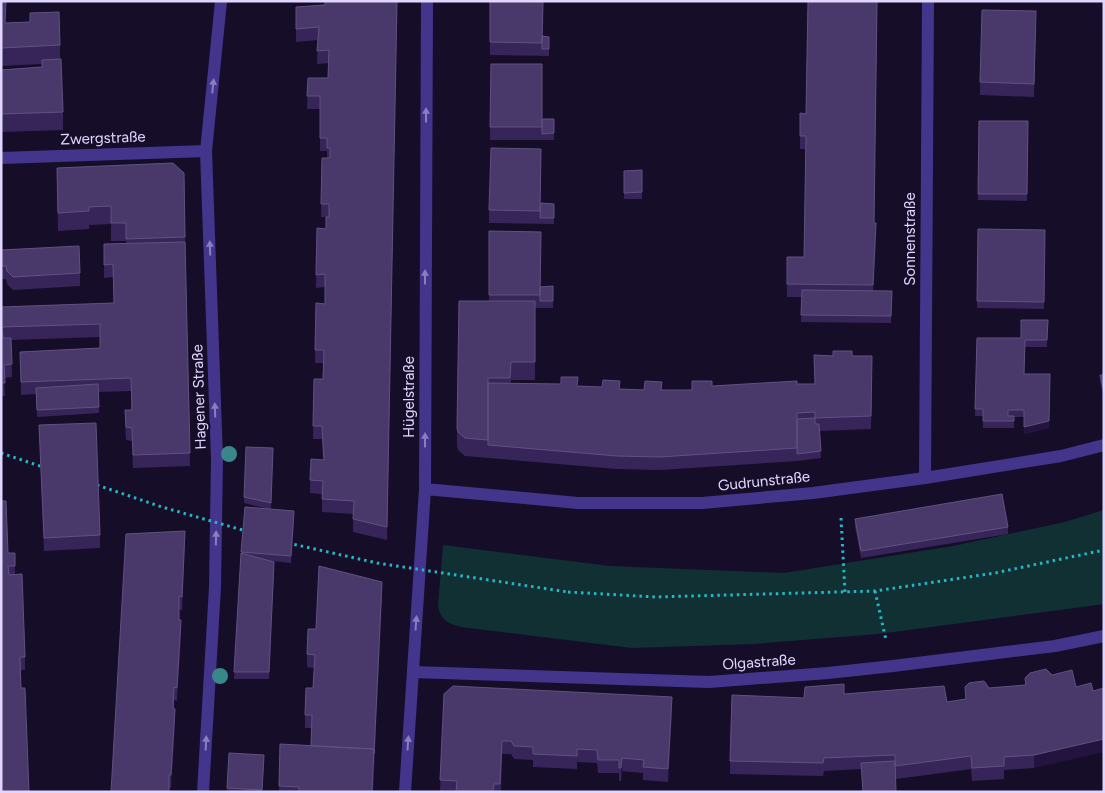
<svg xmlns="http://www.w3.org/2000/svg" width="1105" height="793" font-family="Figtree,sans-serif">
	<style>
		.green { fill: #103034 }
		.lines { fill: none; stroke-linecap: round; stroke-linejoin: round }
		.path { stroke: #25b7c4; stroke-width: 3; stroke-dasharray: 2.5 4; stroke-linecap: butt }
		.minor { stroke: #44358c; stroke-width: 12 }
		.path-bridge { stroke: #25b7c4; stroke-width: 3; stroke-dasharray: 2.5 4; stroke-linecap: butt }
		.tree { fill: #39878a }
		.wall { fill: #372559 }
		.shaded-wall { fill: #22143e }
		.building { fill: #49386a; stroke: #615182 }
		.oneway { fill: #8a7dc0 }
		.labels { text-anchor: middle; stroke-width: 4.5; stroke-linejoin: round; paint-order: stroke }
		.street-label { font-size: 15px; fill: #e0d6ff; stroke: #160e29 }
	</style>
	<rect width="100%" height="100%" fill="#160e29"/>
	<!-- green -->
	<path class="green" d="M 1104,510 L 1104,604 L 878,634 L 754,644 L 632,648 L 461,627 C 448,623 441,621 438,606 L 443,545 L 610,566 L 784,573 L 953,546 L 1065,522 Z"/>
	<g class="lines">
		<!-- path -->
		<path class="path" d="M 841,518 L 845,592
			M 875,591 L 886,640
			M 568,592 L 655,597 L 875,591 L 995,573 L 1104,550"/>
		<!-- minor -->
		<path class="minor" d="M 1,158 L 206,151
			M 925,478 L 928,1
			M 425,489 L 578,503 L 702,503 L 813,493 L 925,478 L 1061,456 L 1104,445
			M 413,672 L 709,682 L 828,673 L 893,666 L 1055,646 L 1104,636
			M 203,792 L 215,587 L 217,459 L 206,151 L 221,1
			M 405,792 L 425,489 L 427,1"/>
		<!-- path-bridge -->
		<path class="path-bridge" d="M 1,453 L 43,467
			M 97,485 L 162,507 L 246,531
			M 288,543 L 377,563 L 568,592"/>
	</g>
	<!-- trees -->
	<g class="tree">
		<circle cx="229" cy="454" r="8"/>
		<circle cx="220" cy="676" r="8"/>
	</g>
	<!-- wall -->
	<path class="wall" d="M 1,1 L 5,23 L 30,22 L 30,13 L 60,45 L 60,59 L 63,112 L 63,130 L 1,132 L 1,70 L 42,67 L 42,64 L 1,66 Z
		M 397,1 L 387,540 L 353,532 L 353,514 L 322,512 L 322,494 L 310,493 L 310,480 L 323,460 L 322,439 L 313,439 L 314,379 L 323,379 L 323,363 L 315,363 L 316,303 L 325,304 L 325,287 L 316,288 L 317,228 L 326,229 L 329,217 L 321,217 L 322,158 L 327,158 L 327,151 L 320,151 L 320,109 L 307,109 L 308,78 L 328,78 L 329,63 L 317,64 L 318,40 L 296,42 L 296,7 Z
		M 490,1 L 542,36 L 549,37 L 549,56 L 490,55 Z
		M 808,1 L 877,1 L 874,223 L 876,236 L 873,291 L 892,291 L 891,323 L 801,322 L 802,297 L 787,297 L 787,257 L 804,257 L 806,149 L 800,149 L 800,113 L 806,114 Z
		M 1036,24 L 1034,97 L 980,95 L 980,82 Z
		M 491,64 L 542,119 L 554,119 L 554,140 L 490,140 Z
		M 979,121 L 1028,121 L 1027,201 L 978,200 Z
		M 541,149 L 540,213 L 554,210 L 554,224 L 489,223 L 489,210 Z
		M 57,168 L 184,173 L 190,466 L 133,468 L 132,441 L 126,440 L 125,423 L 131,410 L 131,391 L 99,392 L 99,413 L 37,417 L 36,394 L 21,395 L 20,352 L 100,348 L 100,337 L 11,340 L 12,377 L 4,378 L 5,396 L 1,396 L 1,307 L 114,303 L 113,277 L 104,278 L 104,244 L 126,244 L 126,241 L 111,241 L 111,224 L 89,225 L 89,229 L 58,231 Z
		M 642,170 L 642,199 L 624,199 L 624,171 Z
		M 978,229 L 1045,230 L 1044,309 L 977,308 Z
		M 489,231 L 541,232 L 540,296 L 553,286 L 553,308 L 535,308 L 535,380 L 511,380 L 511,383 L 578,386 L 620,389 L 662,390 L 692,390 L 712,386 L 815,384 L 814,355 L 872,356 L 871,429 L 819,431 L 821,458 L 797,461 L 660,470 L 617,469 L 465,456 L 458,450 L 457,446 L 457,428 L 489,301 Z
		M 1,250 L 80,273 L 80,286 L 13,290 L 7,284 L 6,279 L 1,279 Z
		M 1048,320 L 1047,347 L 1025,347 L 1024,374 L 1049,428 L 1024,434 L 1024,417 L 1014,417 L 1014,428 L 983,428 L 983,416 L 975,416 L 977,338 L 1021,338 Z
		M 1100,375 L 1104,375 L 1104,398 L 1100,382 Z
		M 39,425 L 100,535 L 100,548 L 44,551 Z
		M 273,448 L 271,509 L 294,518 L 291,563 L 273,561 L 274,569 L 269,679 L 234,679 L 241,552 L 268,509 L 244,503 L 244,497 Z
		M 855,519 L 1008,527 L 1008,534 L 861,558 L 855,526 Z
		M 185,544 L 182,610 L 179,610 L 179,620 L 181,633 L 177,701 L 174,700 L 174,708 L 175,722 L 171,788 L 111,792 Z
		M 8,553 L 15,553 L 15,575 L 25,657 L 25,670 L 20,670 L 21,688 L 1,792 Z
		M 382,595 L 373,792 L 279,792 L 280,744 L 311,746 L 311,728 L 305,728 L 305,715 L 313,688 L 314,668 L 307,667 L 307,654 L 316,629 Z
		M 1103,662 L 1104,662 L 1104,678 L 1103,675 Z
		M 1046,669 L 1034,768 L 1004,770 L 1004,779 L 972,781 L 971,769 L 896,779 L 861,769 L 824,771 L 823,776 L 730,774 L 730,761 L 804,698 L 844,694 L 947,702 L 965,700 L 965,687 L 989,688 L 1025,685 L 1025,678 Z
		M 444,694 L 672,710 L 668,782 L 643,780 L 643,773 L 622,771 L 621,781 L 619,781 L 619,773 L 598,773 L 597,763 L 577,762 L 577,769 L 533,767 L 533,760 L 514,759 L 511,754 L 502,754 L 501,792 L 440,792 Z
		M 264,762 L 262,792 L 227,792 L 227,788 Z"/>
	<!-- shaded-wall -->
	<path class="shaded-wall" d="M 876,223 L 876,236 L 873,298 L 873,285 Z
		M 1050,374 L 1049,428 L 1024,434 L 1024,427 Z
		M 185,531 L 185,544 L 182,610 L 182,597 Z
		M 382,582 L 373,792 L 372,792 Z
		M 181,620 L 181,633 L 177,701 L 177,688 Z
		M 672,697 L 672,710 L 668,782 L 668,769 Z
		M 175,709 L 175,722 L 171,788 L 171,775 Z
		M 1104,739 L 1104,752 L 1034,768 L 1034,755 Z
		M 622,758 L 622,771 L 621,781 L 621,768 Z"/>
	<!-- building -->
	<path class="building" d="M 1,1 L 6,1 L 5,23 L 30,22 L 30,13 L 59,12 L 60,45 L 1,48 Z
		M 325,1 L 397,1 L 387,527 L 353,519 L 354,501 L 322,499 L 323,481 L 310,480 L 311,459 L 324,460 L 322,426 L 313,426 L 314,379 L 323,379 L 324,350 L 315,350 L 316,303 L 325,304 L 325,274 L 316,275 L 317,228 L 326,229 L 326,217 L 329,217 L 329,204 L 321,204 L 322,158 L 330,158 L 330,148 L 327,148 L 327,138 L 320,138 L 320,96 L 307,96 L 308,78 L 328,78 L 329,50 L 317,51 L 319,27 L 296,29 L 296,7 L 325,5 Z
		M 490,1 L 543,1 L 542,43 L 490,42 Z
		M 808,1 L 877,1 L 874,223 L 876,223 L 873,285 L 787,284 L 787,257 L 804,257 L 806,136 L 800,136 L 800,113 L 806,114 Z
		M 982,10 L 1036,11 L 1034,84 L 980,82 Z
		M 542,36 L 549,37 L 549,49 L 542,49 Z
		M 61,59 L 63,112 L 1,114 L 1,70 L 42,67 L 42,60 Z
		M 491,64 L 542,64 L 542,127 L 490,127 Z
		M 542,119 L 554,119 L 554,133 L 542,134 Z
		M 979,121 L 1028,121 L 1027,194 L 978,194 Z
		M 491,148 L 541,149 L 540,211 L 489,210 Z
		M 173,163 L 184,173 L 185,237 L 126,239 L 126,223 L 111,223 L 111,206 L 89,207 L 89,211 L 58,213 L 57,168 Z
		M 642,170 L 642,192 L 624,193 L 624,171 Z
		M 541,203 L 554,204 L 554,218 L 540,218 Z
		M 978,229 L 1045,230 L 1044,302 L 977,301 Z
		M 489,231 L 541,232 L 540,295 L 489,295 Z
		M 185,242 L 190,453 L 133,455 L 132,428 L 126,427 L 125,410 L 132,410 L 131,378 L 21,382 L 20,352 L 100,348 L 100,324 L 2,327 L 3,338 L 11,338 L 12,364 L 4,365 L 5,383 L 1,383 L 1,307 L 114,303 L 113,264 L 104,265 L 104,244 Z
		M 79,246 L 80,273 L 13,277 L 7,271 L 6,266 L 1,266 L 1,250 Z
		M 553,286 L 553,301 L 540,301 L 540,287 Z
		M 802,290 L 892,291 L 891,316 L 801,315 Z
		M 459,301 L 535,301 L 535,362 L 511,362 L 510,378 L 488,378 L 488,440 L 465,438 L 458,432 L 457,428 Z
		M 1021,320 L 1048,320 L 1047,340 L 1025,340 L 1024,374 L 1050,374 L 1049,421 L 1024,427 L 1024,410 L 1008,410 L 1008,416 L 1014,416 L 1014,421 L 983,421 L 983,409 L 975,409 L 977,338 L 1021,338 Z
		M 833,351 L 852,351 L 852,356 L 872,356 L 871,416 L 815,418 L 815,412 L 797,413 L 797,448 L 660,457 L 617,456 L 488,445 L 488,383 L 561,384 L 561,377 L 578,377 L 577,386 L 602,387 L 603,380 L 620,381 L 619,389 L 644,390 L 645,381 L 662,382 L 661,390 L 692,390 L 692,381 L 712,381 L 712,386 L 797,381 L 797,384 L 815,384 L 814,355 L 833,356 Z
		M 1100,375 L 1104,375 L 1104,391 Z
		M 98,384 L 99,407 L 37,410 L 36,388 Z
		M 815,418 L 815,424 L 819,424 L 821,451 L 797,454 L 797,419 Z
		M 96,423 L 100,535 L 44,538 L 39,425 Z
		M 246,447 L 273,448 L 271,503 L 244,497 Z
		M 1002,494 L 1008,527 L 861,551 L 855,519 Z
		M 1,501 L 6,501 L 8,553 L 15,553 L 15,566 L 8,566 L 9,575 L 22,574 L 25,657 L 20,657 L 21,688 L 25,688 L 29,792 L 1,792 Z
		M 245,507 L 294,511 L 291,556 L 241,552 Z
		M 185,531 L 182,597 L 179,596 L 179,620 L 181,620 L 177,688 L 174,687 L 173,708 L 175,709 L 171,775 L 169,775 L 169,792 L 111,792 L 126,534 Z
		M 241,553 L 274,562 L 269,672 L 234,672 Z
		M 319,566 L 382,582 L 374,754 L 374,749 L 311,746 L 312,715 L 305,715 L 306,688 L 313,688 L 315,655 L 307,654 L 308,629 L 316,629 Z
		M 1046,669 L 1052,675 L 1072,670 L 1076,687 L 1091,683 L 1093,691 L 1104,688 L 1104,739 L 1034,755 L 1004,757 L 1004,766 L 972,768 L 971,756 L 895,766 L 895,755 L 824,758 L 823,763 L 730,761 L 732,695 L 804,698 L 805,687 L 844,684 L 844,694 L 944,686 L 947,702 L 966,699 L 965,687 L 969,683 L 984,681 L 989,688 L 1026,685 L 1025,678 L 1030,673 Z
		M 453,686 L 672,697 L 668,769 L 643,767 L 644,760 L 622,758 L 621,768 L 619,768 L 619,760 L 598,760 L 597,750 L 577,749 L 577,756 L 533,754 L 533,747 L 514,746 L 511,741 L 502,741 L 500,784 L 494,784 L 493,792 L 456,792 L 457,781 L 440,780 L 444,694 Z
		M 280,744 L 374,749 L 372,792 L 299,792 L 299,787 L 279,786 Z
		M 229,753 L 264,755 L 262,790 L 227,788 Z
		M 895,761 L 896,792 L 863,792 L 861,763 Z"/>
	<!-- one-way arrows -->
	<defs><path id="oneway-solid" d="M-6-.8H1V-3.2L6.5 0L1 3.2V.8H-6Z" transform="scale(1.25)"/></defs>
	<g class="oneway">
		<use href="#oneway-solid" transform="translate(213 86) rotate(-84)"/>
		<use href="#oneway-solid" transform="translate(426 115) rotate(-90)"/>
		<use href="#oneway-solid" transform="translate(210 248) rotate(-92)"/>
		<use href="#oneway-solid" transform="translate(425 277) rotate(-90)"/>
		<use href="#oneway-solid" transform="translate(215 410) rotate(-92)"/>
		<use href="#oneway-solid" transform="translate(425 440) rotate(-90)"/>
		<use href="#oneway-solid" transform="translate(216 538) rotate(-89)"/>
		<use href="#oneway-solid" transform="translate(416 623) rotate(-86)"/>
		<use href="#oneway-solid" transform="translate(206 743) rotate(-87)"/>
		<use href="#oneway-solid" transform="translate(408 743) rotate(-86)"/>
	</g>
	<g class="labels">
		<!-- street labels -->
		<g class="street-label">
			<text transform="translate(103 138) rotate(-2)" y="5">Zwergstraße</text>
			<text transform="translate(910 239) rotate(-90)" y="5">Sonnenstraße</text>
			<text transform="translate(199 397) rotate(-92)" y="5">Hagener Straße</text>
			<text transform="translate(409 397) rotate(-90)" y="5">Hügelstraße</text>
			<text transform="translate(764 481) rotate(-6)" y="5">Gudrunstraße</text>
			<text transform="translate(759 662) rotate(-4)" y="5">Olgastraße</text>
		</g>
	</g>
	<!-- border -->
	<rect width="1105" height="793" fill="none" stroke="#e0d6ff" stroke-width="5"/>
</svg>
